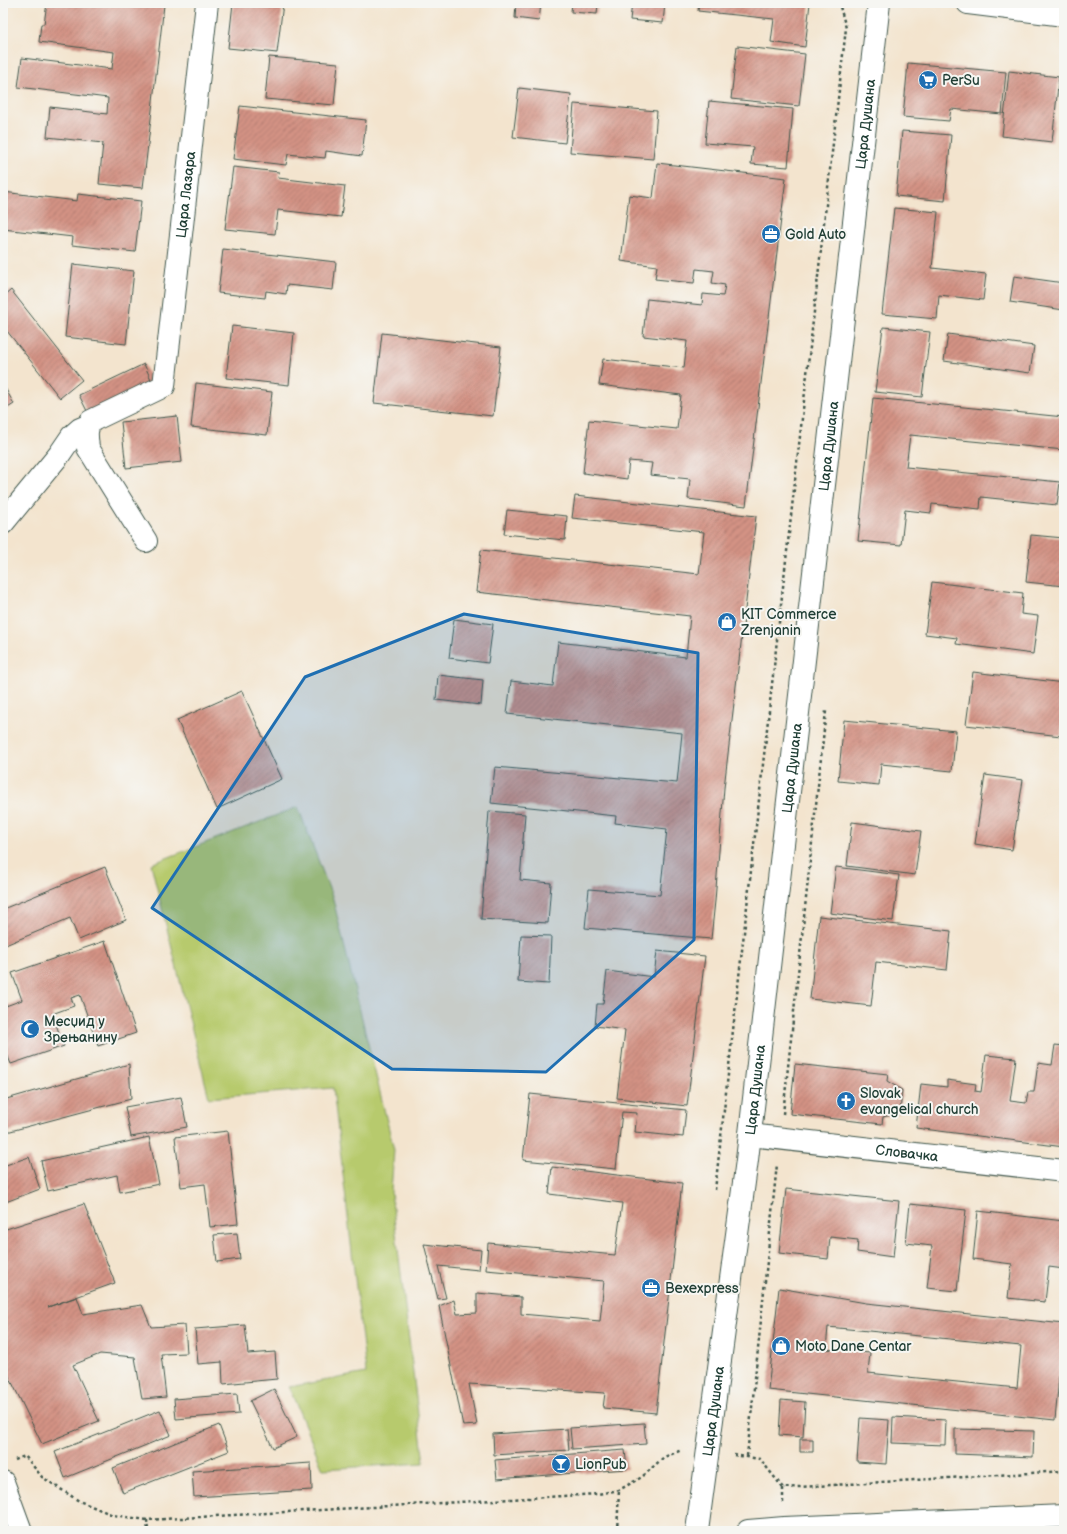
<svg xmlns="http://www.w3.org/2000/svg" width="1067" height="1534" font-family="'Balsamiq Sans',sans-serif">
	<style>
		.grass { fill: #b7ca6d; stroke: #6b8450 }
		.building { fill: url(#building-hatch); fill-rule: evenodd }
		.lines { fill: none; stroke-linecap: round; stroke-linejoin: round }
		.minor-casing { stroke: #3f564b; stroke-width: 24 }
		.major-casing { stroke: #3f564b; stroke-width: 24 }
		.path { stroke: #3f564b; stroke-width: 2.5; stroke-dasharray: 3 3; stroke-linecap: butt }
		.minor { stroke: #fff; stroke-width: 22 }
		.major { stroke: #fff; stroke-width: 22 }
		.marked { fill: #1f6fb2; fill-opacity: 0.2; stroke: #1f6fb2; stroke-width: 3; stroke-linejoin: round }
		.labels { text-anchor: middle; stroke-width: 4; stroke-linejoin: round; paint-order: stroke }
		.poi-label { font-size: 14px; fill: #1f3d34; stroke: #f6f6f2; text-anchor: start }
		.street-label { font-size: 14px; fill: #1f3d34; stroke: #f6f6f2 }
	</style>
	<defs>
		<pattern id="building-hatch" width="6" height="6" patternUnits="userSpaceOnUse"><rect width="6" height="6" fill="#d39284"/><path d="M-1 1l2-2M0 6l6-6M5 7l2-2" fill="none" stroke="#ab786d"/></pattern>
	</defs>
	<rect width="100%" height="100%" fill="#f6f6f2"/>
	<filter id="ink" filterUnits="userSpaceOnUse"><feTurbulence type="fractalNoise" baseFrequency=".025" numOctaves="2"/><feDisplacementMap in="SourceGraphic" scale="8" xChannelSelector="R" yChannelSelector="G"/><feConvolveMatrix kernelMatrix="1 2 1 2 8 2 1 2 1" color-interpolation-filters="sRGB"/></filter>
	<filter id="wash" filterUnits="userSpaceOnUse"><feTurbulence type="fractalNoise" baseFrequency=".012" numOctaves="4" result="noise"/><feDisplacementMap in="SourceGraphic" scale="16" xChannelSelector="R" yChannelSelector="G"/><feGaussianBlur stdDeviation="0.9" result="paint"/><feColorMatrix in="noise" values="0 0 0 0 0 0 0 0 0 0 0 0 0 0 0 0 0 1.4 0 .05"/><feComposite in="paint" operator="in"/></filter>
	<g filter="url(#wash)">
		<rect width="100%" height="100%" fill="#f3e4ce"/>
		<!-- grass -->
		<path class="grass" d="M 298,807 L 333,899 L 394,1150 L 391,1192 L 424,1463 L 323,1469 L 289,1387 L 366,1373 L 333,1088 L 209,1098 L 151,864 Z"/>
		<g id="blocks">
			<!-- building -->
			<path class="building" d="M 47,3 L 94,3 L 112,5 L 112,3 L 151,3 L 164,5 L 143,188 L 99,184 L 103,143 L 47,137 L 50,107 L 107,114 L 108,98 L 18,87 L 22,58 L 112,69 L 114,52 L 39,42 L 41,24 L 44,24 Z
				M 233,3 L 283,3 L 277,53 L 228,48 Z
				M 516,3 L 541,3 L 539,21 L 515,18 Z
				M 572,3 L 598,3 L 597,14 L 571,12 Z
				M 632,3 L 665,3 L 663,23 L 630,20 Z
				M 699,3 L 810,3 L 805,47 L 771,42 L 774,19 L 698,11 Z
				M 737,46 L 805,54 L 799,106 L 731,99 Z
				M 269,57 L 338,63 L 334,105 L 265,99 Z
				M 908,63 L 1006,72 L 1002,114 L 951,109 L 949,121 L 903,117 Z
				M 1009,71 L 1059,77 L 1052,142 L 1002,136 Z
				M 519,88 L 571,94 L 565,143 L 513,137 Z
				M 709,101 L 793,109 L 788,167 L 751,164 L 753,147 L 705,143 Z
				M 574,104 L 657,111 L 653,159 L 570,152 Z
				M 240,106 L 366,120 L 362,156 L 326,151 L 325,158 L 288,154 L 286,165 L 233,159 Z
				M 902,131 L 951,135 L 945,201 L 896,196 Z
				M 657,163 L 786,178 L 746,506 L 688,499 L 690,479 L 650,475 L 652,463 L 629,461 L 627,479 L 583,473 L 589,420 L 677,429 L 681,395 L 599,385 L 603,359 L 684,368 L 687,341 L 643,336 L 647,299 L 702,305 L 703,294 L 723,296 L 725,285 L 712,283 L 714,271 L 696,269 L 694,283 L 655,279 L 657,266 L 621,261 L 629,195 L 653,198 Z
				M 233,167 L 279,172 L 278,178 L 345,186 L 341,217 L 278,210 L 275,234 L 225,229 Z
				M 3,192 L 77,201 L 78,194 L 141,201 L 135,252 L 72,245 L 73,237 L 3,229 Z
				M 894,208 L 938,212 L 932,268 L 986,274 L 983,300 L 939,295 L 937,319 L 882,314 Z
				M 223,249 L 336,262 L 333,290 L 287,285 L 286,294 L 266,291 L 265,298 L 218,293 Z
				M 73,264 L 134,271 L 126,344 L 65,337 Z
				M 1014,276 L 1064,283 L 1064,310 L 1010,302 Z
				M 11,290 L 82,380 L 60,398 L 3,326 L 3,297 Z
				M 232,326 L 294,333 L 289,385 L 226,378 Z
				M 883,327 L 930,332 L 922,397 L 875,392 Z
				M 382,333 L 501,347 L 493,416 L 374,403 Z
				M 948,334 L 1034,346 L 1030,373 L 944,361 Z
				M 144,364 L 154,386 L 90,417 L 79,395 Z
				M 196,383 L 272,392 L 267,435 L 191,427 Z
				M 3,384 L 14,404 L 3,411 Z
				M 873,398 L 1064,417 L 1064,450 L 910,435 L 906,467 L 1060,482 L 1057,505 L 981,497 L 980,509 L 932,504 L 931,513 L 905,510 L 901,545 L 858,541 Z
				M 177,416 L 182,462 L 126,468 L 121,422 Z
				M 575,496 L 756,516 L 724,788 L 715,901 L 711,939 L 585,928 L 589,889 L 660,895 L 667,829 L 615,823 L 616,816 L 491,803 L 495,767 L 677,783 L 682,733 L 507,714 L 511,681 L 553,686 L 558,642 L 686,657 L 690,616 L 476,592 L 481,550 L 699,574 L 704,532 L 572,518 Z
				M 507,510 L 567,516 L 565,540 L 504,534 Z
				M 1031,535 L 1064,538 L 1064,586 L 1026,582 Z
				M 932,582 L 1023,593 L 1021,614 L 1038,616 L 1033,654 L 956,644 L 957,638 L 925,634 Z
				M 454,619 L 493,624 L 488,663 L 449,658 Z
				M 973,672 L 1064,683 L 1064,708 L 1061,736 L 966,725 Z
				M 438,675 L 483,680 L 481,705 L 436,700 Z
				M 242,691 L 282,779 L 217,809 L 177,720 Z
				M 844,720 L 956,731 L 952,771 L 881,764 L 879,785 L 838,781 Z
				M 985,775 L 1023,780 L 1012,850 L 975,844 Z
				M 489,811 L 525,814 L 520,880 L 551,883 L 548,923 L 481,919 Z
				M 852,822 L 921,831 L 915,875 L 847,866 Z
				M 105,867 L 126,920 L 79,940 L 70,918 L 3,946 L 3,909 Z
				M 836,867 L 899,875 L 893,921 L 830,913 Z
				M 819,916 L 951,931 L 947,970 L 876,962 L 871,1006 L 810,999 Z
				M 521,935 L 551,936 L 549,984 L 518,982 Z
				M 105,941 L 136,1033 L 98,1046 L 80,995 L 71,998 L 74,1006 L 52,1014 L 64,1046 L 11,1064 L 4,1047 L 3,1048 L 3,1007 L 22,1000 L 12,973 Z
				M 657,951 L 705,956 L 687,1106 L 617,1098 L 625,1030 L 595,1026 L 597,1004 L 603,1004 L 607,971 L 654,977 Z
				M 1055,1045 L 1064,1046 L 1064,1147 L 916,1128 L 921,1084 L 947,1087 L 947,1080 L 976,1084 L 975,1091 L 981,1092 L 986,1055 L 1016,1058 L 1010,1101 L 1026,1103 L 1028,1092 L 1034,1092 L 1038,1063 L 1052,1065 Z
				M 129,1064 L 131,1099 L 3,1133 L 3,1100 Z
				M 795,1064 L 888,1074 L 887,1081 L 902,1090 L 900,1113 L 883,1117 L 882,1124 L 790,1114 Z
				M 530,1094 L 686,1110 L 683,1137 L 635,1132 L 637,1113 L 622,1112 L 616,1169 L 523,1160 Z
				M 181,1097 L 187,1127 L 131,1137 L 125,1107 Z
				M 228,1131 L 238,1224 L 210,1227 L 205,1184 L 181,1187 L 175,1137 Z
				M 149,1137 L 159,1184 L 120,1192 L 117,1175 L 48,1191 L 41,1161 Z
				M 29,1157 L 40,1189 L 3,1203 L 3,1166 Z
				M 552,1167 L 682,1183 L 656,1413 L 603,1408 L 605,1393 L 469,1384 L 477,1425 L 463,1426 L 439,1306 L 454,1300 L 457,1314 L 477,1313 L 477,1293 L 521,1297 L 521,1314 L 600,1321 L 604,1281 L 486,1270 L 488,1243 L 615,1255 L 622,1203 L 549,1194 Z
				M 786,1189 L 899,1201 L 893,1257 L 857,1252 L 858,1240 L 830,1237 L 828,1259 L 779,1253 Z
				M 84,1204 L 115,1283 L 48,1307 L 77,1297 L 83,1314 L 142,1305 L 151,1327 L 185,1325 L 187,1353 L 161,1354 L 166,1397 L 142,1399 L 135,1357 L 100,1354 L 73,1365 L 99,1421 L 42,1444 L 3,1364 L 3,1230 Z
				M 910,1204 L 966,1210 L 957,1291 L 927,1288 L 932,1246 L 906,1243 Z
				M 978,1211 L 1064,1221 L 1064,1269 L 1049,1267 L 1045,1302 L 1008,1298 L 1012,1264 L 973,1259 Z
				M 237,1233 L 240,1259 L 217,1262 L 214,1235 Z
				M 424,1244 L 481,1250 L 479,1270 L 438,1266 L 446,1298 L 438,1299 Z
				M 779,1288 L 866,1303 L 1064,1324 L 1055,1420 L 768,1390 ZM 828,1327 L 1021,1346 L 1017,1388 L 868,1373 L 870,1353 L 826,1349 Z
				M 245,1325 L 248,1354 L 275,1352 L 277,1379 L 223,1384 L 222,1362 L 198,1364 L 195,1329 Z
				M 274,1389 L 297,1437 L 273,1448 L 250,1401 Z
				M 237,1394 L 239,1414 L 176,1419 L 174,1399 Z
				M 781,1400 L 805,1402 L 803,1437 L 779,1435 Z
				M 160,1410 L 171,1435 L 65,1478 L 55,1452 Z
				M 893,1417 L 946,1420 L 945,1445 L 892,1443 Z
				M 860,1418 L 889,1420 L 886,1464 L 857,1462 Z
				M 644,1423 L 646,1444 L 572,1449 L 570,1428 Z
				M 219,1425 L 229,1451 L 123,1493 L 113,1468 Z
				M 567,1429 L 569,1450 L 494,1455 L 493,1434 Z
				M 955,1429 L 1034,1431 L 1033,1457 L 955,1454 Z
				M 800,1439 L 813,1439 L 813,1452 L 800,1452 Z
				M 625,1450 L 627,1469 L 497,1479 L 495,1460 Z
				M 311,1463 L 312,1490 L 194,1497 L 192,1471 Z"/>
		</g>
	</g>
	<g filter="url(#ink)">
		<use href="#blocks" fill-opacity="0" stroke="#3f564b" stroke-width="1"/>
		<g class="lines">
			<defs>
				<g id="minor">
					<path d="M 968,3 L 1064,15"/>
					<path d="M 3,523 L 59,455 L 72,436 L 80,429 L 87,426"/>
					<path id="s1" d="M 146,541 L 88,448 C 87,437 85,430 91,421 L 164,386 L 207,3"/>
					<path id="s2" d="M 750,1135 L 1064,1171"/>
					<path d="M 3,1482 L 21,1531"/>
					<path id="s3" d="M 697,1531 L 747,1160 L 879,3"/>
				</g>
				<path id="major" d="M 748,1531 L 784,1528 L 1064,1516"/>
			</defs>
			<!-- minor casing -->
			<use href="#minor" class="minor-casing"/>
			<!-- major casing -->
			<use href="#major" class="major-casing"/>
			<!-- path -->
			<path class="path" d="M 783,1114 L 826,711
				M 715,1190 L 846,28 L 839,3
				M 734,1455 L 760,1459 L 783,1488 L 1064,1471
				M 747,1456 L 777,1164
				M 15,1460 L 25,1456 L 42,1477 L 79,1501 L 113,1515 L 147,1520 L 598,1494 L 619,1490 L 642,1477 L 664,1457 L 682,1450
				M 783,1488 L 783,1503
				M 147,1520 L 148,1531
				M 617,1531 L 619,1490"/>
			<!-- minor -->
			<use href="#minor" class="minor"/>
			<!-- major -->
			<use href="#major" class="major"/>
		</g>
	</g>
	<!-- marked area -->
	<path class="marked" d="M 464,614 L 698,653 L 694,940 L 546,1072 L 392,1069 L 152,908 L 305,677 Z"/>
	<!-- icons -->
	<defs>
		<symbol id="supermarket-disc" viewBox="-11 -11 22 22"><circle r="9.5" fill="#1f6fb2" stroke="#f6f6f2"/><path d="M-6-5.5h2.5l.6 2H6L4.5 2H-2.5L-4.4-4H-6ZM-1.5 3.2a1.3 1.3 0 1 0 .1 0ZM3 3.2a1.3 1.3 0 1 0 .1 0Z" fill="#fff"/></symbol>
		<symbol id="office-disc" viewBox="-11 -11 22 22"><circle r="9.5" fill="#1f6fb2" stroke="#f6f6f2"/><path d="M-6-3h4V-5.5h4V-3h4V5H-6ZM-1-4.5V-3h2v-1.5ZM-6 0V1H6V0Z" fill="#fff"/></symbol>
		<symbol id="shop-disc" viewBox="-11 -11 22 22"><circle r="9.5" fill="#1f6fb2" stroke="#f6f6f2"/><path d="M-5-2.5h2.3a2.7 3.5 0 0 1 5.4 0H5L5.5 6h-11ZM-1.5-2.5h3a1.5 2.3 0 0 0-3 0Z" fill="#fff"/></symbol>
		<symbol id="mosque-disc" viewBox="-11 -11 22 22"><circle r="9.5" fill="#1f6fb2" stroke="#f6f6f2"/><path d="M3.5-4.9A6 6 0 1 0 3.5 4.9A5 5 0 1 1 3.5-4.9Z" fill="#fff"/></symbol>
		<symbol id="church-disc" viewBox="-11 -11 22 22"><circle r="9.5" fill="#1f6fb2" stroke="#f6f6f2"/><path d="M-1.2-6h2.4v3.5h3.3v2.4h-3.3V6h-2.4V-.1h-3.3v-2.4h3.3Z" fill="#fff"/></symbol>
		<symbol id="bar-disc" viewBox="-11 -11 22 22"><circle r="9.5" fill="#1f6fb2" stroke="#f6f6f2"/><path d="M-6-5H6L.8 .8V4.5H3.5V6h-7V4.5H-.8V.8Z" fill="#fff"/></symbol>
	</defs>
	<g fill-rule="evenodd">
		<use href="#supermarket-disc" x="917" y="69" width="22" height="22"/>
		<use href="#office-disc" x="760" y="223" width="22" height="22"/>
		<use href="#shop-disc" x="716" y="611" width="22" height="22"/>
		<use href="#mosque-disc" x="19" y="1018" width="22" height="22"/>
		<use href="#church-disc" x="835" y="1090" width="22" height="22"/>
		<use href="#office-disc" x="640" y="1277" width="22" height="22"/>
		<use href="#shop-disc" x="770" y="1335" width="22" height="22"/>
		<use href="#bar-disc" x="550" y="1453" width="22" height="22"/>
	</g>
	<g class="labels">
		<!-- poi labels -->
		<g class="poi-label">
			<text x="942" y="85">PerSu</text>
			<text x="785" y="239">Gold Auto</text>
			<text x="741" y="619">KIT Commerce<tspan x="741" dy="16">Zrenjanin</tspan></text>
			<text x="44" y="1026">Месџид у<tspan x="44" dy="16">Зрењанину</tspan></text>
			<text x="860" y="1098">Slovak<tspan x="860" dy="16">evangelical church</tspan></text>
			<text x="665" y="1293">Bexexpress</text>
			<text x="795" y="1351">Moto Dane Centar</text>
			<text x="575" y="1469">LionPub</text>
		</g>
		<!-- street labels -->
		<g class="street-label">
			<text dy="5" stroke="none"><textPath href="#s3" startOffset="1417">Цара Душана</textPath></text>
			<text dy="5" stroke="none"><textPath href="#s1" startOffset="411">Цара Лазара</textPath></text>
			<text dy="5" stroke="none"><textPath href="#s3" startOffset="1093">Цара Душана</textPath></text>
			<text dy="5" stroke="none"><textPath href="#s3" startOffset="769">Цара Душана</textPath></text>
			<text dy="5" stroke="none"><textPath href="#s3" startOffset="445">Цара Душана</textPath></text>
			<text dy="5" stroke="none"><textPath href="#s2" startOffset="158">Словачка</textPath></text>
			<text dy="5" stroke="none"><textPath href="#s3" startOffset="121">Цара Душана</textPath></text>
		</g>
	</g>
	<!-- margin -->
	<rect width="1067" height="1534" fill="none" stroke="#f6f6f2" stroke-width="16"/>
</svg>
